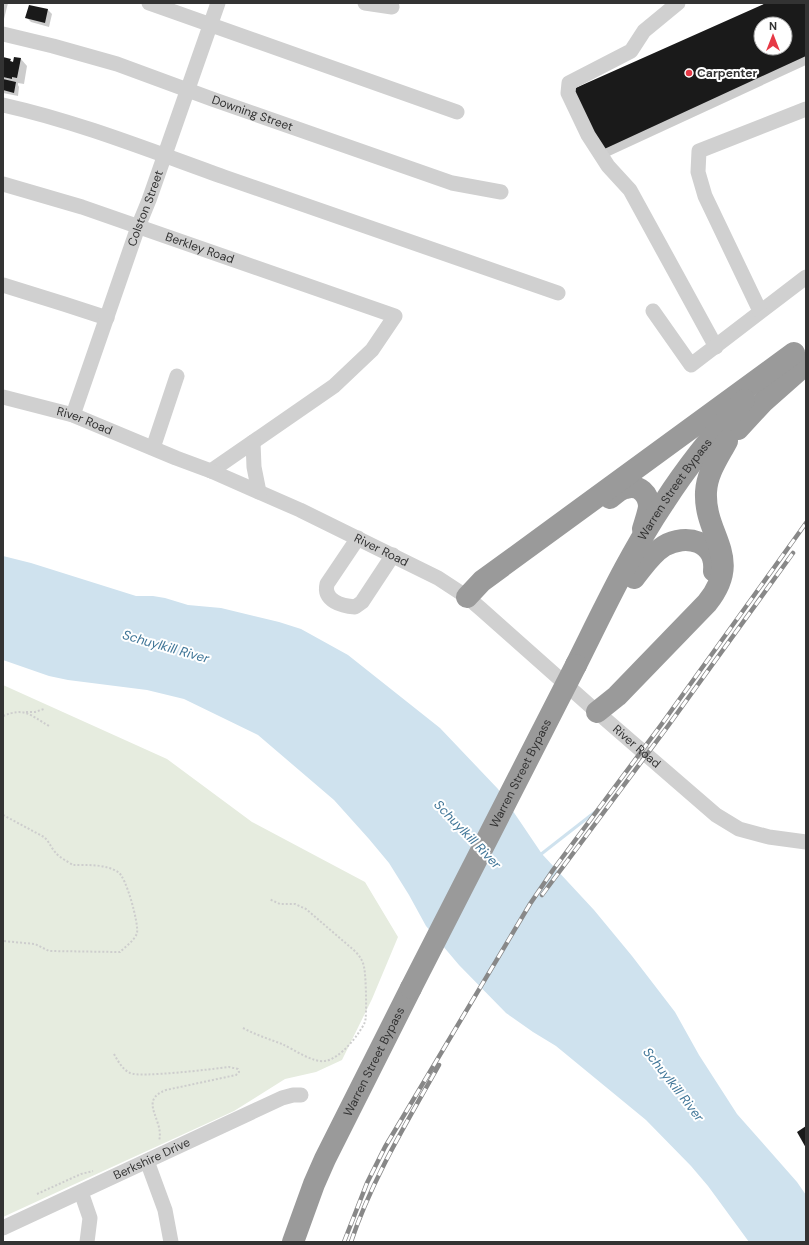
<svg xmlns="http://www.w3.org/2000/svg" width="809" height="1245" font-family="'DM Sans',sans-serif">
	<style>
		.green { fill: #e6ecdf }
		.water { fill: #cfe2ee }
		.shadow { fill: #0003; fill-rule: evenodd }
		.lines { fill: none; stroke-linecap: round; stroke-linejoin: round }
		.stream { stroke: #cfe2ee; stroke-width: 3 }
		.building { fill: #1a1a1a; fill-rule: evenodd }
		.path { stroke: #cdcdcd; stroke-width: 2; stroke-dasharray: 2 2; stroke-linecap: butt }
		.minor { stroke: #d0d0d0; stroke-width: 15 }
		.highway { stroke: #9a9a9a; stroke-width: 22 }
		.rail-casing { stroke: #888; stroke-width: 4.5 }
		.rail { stroke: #fff; stroke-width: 3; stroke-dasharray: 9; stroke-linecap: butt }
		.highway-bridge { stroke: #9a9a9a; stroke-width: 22 }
		.poi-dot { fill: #e63946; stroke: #fff; stroke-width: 1.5 }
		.labels { text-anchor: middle; stroke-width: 4; stroke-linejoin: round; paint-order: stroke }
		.poi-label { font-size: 12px; font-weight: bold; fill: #333; stroke: #fff; text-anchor: start }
		.street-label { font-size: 12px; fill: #333; stroke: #fff }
		.water-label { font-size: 13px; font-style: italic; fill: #3f7597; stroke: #fff }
	</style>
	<rect width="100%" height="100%" fill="#fff"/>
	<!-- green -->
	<path class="green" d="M 3,685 L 167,759 L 252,822 L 365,882 L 398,937 L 372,999 L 342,1060 L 316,1072 L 285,1079 L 234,1111 L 3,1217 Z"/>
	<!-- water -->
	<path class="water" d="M 3,556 L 31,563 L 136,596 L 153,596 L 165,598 L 188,605 L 221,608 L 279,622 L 301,629 L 348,655 L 440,728 L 498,789 L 542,854 L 594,910 L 632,956 L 675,1012 L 699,1055 L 737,1114 L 797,1182 L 806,1195 L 806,1242 L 749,1242 L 708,1186 L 691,1166 L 646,1120 L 556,1046 L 533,1032 L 506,1013 L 459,965 L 426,926 L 409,895 L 389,863 L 369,839 L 334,800 L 258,735 L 184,699 L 147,690 L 68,680 L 49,676 L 3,660 Z"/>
	<!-- shadow -->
	<path class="shadow" d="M 3,3 L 8,3 L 4,19 L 3,19 Z
		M 768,3 L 806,3 L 806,65 L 607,157 L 601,150 ZM 761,24 L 785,24 L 785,48 L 761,48 Z
		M 30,6 L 48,10 L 52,14 L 49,27 L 31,22 L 27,18 Z
		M 3,58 L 10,60 L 14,63 L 15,58 L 21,59 L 27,66 L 24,84 L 18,83 L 18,85 L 19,87 L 18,96 L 3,93 Z"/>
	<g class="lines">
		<!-- stream -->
		<path class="stream" d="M 540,855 L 595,812"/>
	</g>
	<!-- building -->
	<path class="building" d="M 766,3 L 806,3 L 806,56 L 600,151 L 571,90 ZM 761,24 L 785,24 L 785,48 L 761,48 Z
		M 29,5 L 48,9 L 45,23 L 25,18 Z
		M 3,57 L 11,59 L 10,61 L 13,62 L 14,57 L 21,58 L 17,78 L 12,77 L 12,79 L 3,77 Z
		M 3,79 L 16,82 L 14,93 L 3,90 Z
		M 806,1126 L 806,1148 L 797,1132 Z"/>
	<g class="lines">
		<!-- path -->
		<path class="path" d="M 26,712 L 35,712 L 44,709
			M 3,716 C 25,707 30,715 49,726
			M 3,815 L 44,837 C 49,841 51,848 56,853 C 59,857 68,862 73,865 C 87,865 106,864 118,872 C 126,876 139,924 137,933 C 135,940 125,947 120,952 L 117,952 L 49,951 L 35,944 L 3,941
			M 243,1028 C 256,1035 269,1039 282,1044 C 293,1049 313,1063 325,1061 C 340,1059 359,1035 365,1022 C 367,1016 366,974 364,967 C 363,961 360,957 356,952 L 306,909 L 295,904 L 280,904 L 269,899
			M 114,1054 C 118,1061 122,1069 130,1073 C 139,1078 213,1069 229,1067 L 238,1069 L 239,1072 L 236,1075 L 166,1090 C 137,1101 165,1120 159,1141
			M 37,1194 L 81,1174 L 93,1171"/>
		<!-- minor -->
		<g class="minor">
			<path d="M 149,3 L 457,112"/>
			<path d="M 365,3 L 392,7 L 391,3"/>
			<path d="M 678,3 L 644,31 L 631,51 L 569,83 L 568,93 L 588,135 L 608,166 L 630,190 L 716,347"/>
			<path id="s1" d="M 3,34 L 53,46 L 117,64 L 212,99 L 452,183 L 501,192"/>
			<path d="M 3,105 C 79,122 151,151 224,177 C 335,215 446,254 558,293"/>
			<path id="s2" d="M 3,184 L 82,207 L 395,316 L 372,350 L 334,386 L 211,471"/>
			<path d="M 3,285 L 64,304 L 107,318"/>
			<path d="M 653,311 L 691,365 L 806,277"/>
			<path d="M 760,311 L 705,196 L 698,172 L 699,151 L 806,109"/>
			<path id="s3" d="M 3,397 L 73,415 L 176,458 L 211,471 L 300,510 L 438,578 L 467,597 L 481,609 L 597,712 L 716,815 L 739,829 L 769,837 L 806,842"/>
			<path id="s4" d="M 73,415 L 138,227 L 149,200 L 218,3"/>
			<path d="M 253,442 L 254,467 L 259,492"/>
			<path d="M 153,448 L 177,376"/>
			<path d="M 358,538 L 327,584 C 323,601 342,606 355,607 L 362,602 L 393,555"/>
			<path d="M 147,1161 L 165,1210 L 171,1242"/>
			<path d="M 81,1192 L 90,1218 L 87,1242"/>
			<path id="s5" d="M 3,1228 L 282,1098 L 293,1095 L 301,1095"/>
		</g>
		<!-- highway -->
		<g class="highway">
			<path d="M 738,429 L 763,402 L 806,364"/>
			<path d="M 610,498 C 615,494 620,489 626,488 C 639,484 649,494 649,507 C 648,514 645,522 643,529"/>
			<path d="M 634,578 C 643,567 651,554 664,546 C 686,533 717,541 714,571"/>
			<path d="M 467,597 L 482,581 L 794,353"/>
			<path id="s6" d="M 576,665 C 604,609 630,553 665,501 C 688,465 715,432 744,400"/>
			<path d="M 597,712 L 617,696 L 707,603 C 744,557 704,537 706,492 C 707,473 718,458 727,441"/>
			<path id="s7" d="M 293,1242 L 314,1184 L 325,1159 L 411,988"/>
		</g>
		<defs>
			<path id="rail" d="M 542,895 L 668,726 L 793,553
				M 344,1242 L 367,1183 L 385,1147 L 530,904 L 553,870 L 661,725 L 806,523
				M 351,1242 C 372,1179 407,1122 439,1065"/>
		</defs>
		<!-- rail casing -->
		<use href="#rail" class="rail-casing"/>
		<!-- rail -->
		<use href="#rail" class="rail"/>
		<!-- highway-bridge -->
		<path class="highway-bridge" id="s8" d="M 411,988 L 576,665"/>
	</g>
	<!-- markers -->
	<circle class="poi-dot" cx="689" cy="73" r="4"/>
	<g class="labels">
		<!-- poi labels -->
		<g class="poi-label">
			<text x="697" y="77">Carpenter</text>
		</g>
		<!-- street labels -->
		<g class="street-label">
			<text dy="4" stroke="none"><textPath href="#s1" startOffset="262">Downing Street</textPath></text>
			<text dy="4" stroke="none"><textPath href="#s4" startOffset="219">Colston Street</textPath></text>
			<text dy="4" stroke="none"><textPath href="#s2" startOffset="207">Berkley Road</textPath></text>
			<text dy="4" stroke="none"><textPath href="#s3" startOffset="85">River Road</textPath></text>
			<text dy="4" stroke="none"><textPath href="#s6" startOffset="202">Warren Street Bypass</textPath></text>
			<text dy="4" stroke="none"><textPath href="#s3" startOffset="409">River Road</textPath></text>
			<text dy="4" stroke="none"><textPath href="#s3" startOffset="733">River Road</textPath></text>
			<text dy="4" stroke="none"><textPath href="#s8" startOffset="241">Warren Street Bypass</textPath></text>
			<text dy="4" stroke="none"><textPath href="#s7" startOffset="198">Warren Street Bypass</textPath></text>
			<text dy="4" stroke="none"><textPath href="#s5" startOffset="164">Berkshire Drive</textPath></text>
		</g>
		<!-- water labels -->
		<g class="water-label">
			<text transform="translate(166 646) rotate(16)" y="5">Schuylkill River</text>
			<text transform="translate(468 834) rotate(46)" y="5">Schuylkill River</text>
			<text transform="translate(674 1084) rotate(52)" y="5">Schuylkill River</text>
		</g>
	</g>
	<!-- border -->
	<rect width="809" height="1245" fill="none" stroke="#333333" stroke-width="8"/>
	<!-- north arrow -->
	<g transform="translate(773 36)"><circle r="19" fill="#ffffff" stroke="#adadad"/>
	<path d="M0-3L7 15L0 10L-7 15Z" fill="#e63946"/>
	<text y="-6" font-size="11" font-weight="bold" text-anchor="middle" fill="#333333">N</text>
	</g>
</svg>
